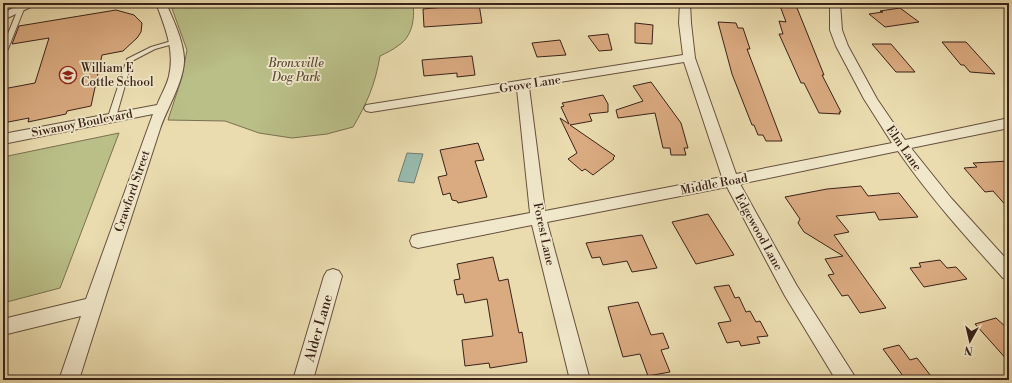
<svg xmlns="http://www.w3.org/2000/svg" width="1012" height="383" font-family="'Libre Bodoni',serif">
	<style>
		.green { fill: #babf88; stroke: #7a7050 }
		.water { fill: #98bbaf; stroke: #727e73 }
		.building { fill: #daaa80; stroke: #3a2219 }
		.lines { fill: none; stroke-linecap: round; stroke-linejoin: round }
		.service-casing { stroke: #66503e; stroke-width: 2 }
		.minor-casing { stroke: #66503e; stroke-width: 2 }
		.service { fill: #f1e8cb; fill-rule: evenodd }
		.minor { fill: #f1e8cb; fill-rule: evenodd }
		.labels { text-anchor: middle; stroke-width: 3.5; stroke-linejoin: round; paint-order: stroke }
		.park-label { font-size: 12px; font-style: italic; fill: #5a4935; stroke: #f1e8cb }
		.poi-label { font-size: 12px; fill: #3a2219; stroke: #f1e8cb; text-anchor: start }
		.street-label { font-size: 12px; fill: #3a2219; stroke: #f1e8cb }
		.near-street-label { font-size: 14px; fill: #3a2219; stroke: #f1e8cb }
	</style>
	<rect width="100%" height="100%" fill="#eadcaf"/>
	<filter id="stains"><feTurbulence type="fractalNoise" baseFrequency=".005" numOctaves="4"/><feColorMatrix values="0 0 0 0 .2 0 0 0 0 .09 0 0 0 0 .02 0 0 0 .5 -.17"/></filter>
	<radialGradient id="worn" r=".72"><stop offset=".6" stop-color="#630" stop-opacity="0"/><stop offset="1" stop-color="#630" stop-opacity=".3"/></radialGradient>
	<!-- green -->
	<path class="green" d="M 170,3 L 409,3 L 413,5 C 415,18 412,37 399,45 C 393,50 386,53 380,56 C 375,85 367,103 353,127 L 327,134 L 292,138 L 259,133 L 225,121 L 168,120 L 182,77 L 187,50 Z
		M 119,133 L 60,288 L 3,303 L 3,157 Z"/>
	<!-- water -->
	<path class="water" d="M 407,153 L 423,154 L 414,183 L 398,181 Z"/>
	<!-- building -->
	<path class="building" d="M 779,3 L 795,3 L 824,75 L 822,75 L 841,112 L 839,112 L 840,114 L 819,113 L 804,83 L 801,83 L 779,34 L 783,34 L 779,21 L 786,22 Z
		M 479,4 L 482,23 L 424,27 L 423,9 Z
		M 900,8 L 919,22 L 885,27 L 869,14 L 883,12 L 880,11 Z
		M 116,10 L 134,15 L 142,23 L 141,32 L 137,38 L 123,51 L 102,55 L 91,106 L 67,111 L 66,114 L 28,122 L 29,118 L 3,123 L 3,89 L 35,83 L 49,38 L 12,44 L 19,26 Z
		M 718,22 L 736,23 L 738,28 L 743,28 L 750,49 L 747,49 L 782,141 L 766,141 L 763,135 L 758,135 L 754,125 L 752,125 L 732,74 Z
		M 635,23 L 653,25 L 652,44 L 635,43 Z
		M 608,34 L 612,50 L 599,51 L 588,36 Z
		M 560,40 L 566,55 L 537,57 L 532,43 Z
		M 942,42 L 966,42 L 995,74 L 970,72 L 964,65 L 961,65 Z
		M 872,44 L 891,44 L 915,72 L 896,72 Z
		M 472,56 L 475,75 L 457,77 L 457,73 L 424,76 L 422,60 Z
		M 651,82 L 681,123 L 688,148 L 684,148 L 686,155 L 671,155 L 670,148 L 663,148 L 655,113 L 618,118 L 616,110 L 643,101 L 633,86 Z
		M 603,95 L 608,104 L 608,112 L 589,114 L 592,121 L 570,125 L 615,156 L 613,158 L 614,159 L 593,175 L 585,169 L 582,171 L 568,159 L 577,153 L 560,118 L 569,124 L 561,107 L 564,106 L 562,103 Z
		M 478,143 L 484,160 L 475,161 L 487,197 L 458,203 L 457,201 L 452,200 L 450,193 L 443,195 L 438,177 L 447,175 L 440,150 Z
		M 1009,161 L 1009,209 L 993,191 L 985,192 L 964,168 L 977,167 L 973,163 Z
		M 861,186 L 868,196 L 899,193 L 918,217 L 879,220 L 875,212 L 836,216 L 849,232 L 834,235 L 886,308 L 860,313 L 848,295 L 842,296 L 828,275 L 834,274 L 825,259 L 843,256 L 804,232 L 798,223 L 800,219 L 785,197 L 827,189 Z
		M 708,214 L 734,255 L 696,264 L 672,222 Z
		M 642,235 L 657,268 L 632,272 L 627,261 L 603,265 L 600,257 L 592,258 L 586,243 Z
		M 493,257 L 499,281 L 508,279 L 519,333 L 522,332 L 527,362 L 490,368 L 489,363 L 465,366 L 462,340 L 493,336 L 487,299 L 465,303 L 463,294 L 457,295 L 454,280 L 460,279 L 457,264 Z
		M 940,260 L 947,268 L 956,267 L 967,279 L 924,287 L 910,268 L 921,267 L 919,263 Z
		M 729,285 L 735,298 L 739,297 L 746,312 L 750,311 L 756,322 L 760,321 L 768,336 L 757,337 L 760,343 L 741,346 L 739,341 L 727,343 L 718,323 L 731,321 L 714,287 Z
		M 638,302 L 651,335 L 663,333 L 669,348 L 661,350 L 670,372 L 648,376 L 640,354 L 623,357 L 608,307 Z
		M 996,318 L 1009,330 L 1009,362 L 975,324 Z
		M 899,345 L 910,360 L 917,358 L 934,380 L 906,380 L 883,349 Z"/>
	<g class="lines">
		<defs>
			<path id="service" d="M 21,7 L 24,9 L 8,49 L 7,50 L 3,50 L 3,46 L 18,9 Z
				M 175,40 L 178,42 L 177,43 L 155,49 L 132,61 L 116,117 L 114,119 L 110,119 L 108,117 L 127,59 L 151,47 Z"/>
			<path id="minor" d="M 23,3 L 36,3 L 35,5 L 3,20 L 3,13 Z
				M 156,3 L 166,3 C 173,20 183,39 184,58 C 185,80 167,108 160,129 C 133,213 105,296 79,380 L 59,380 L 81,316 L 3,335 L 3,319 L 86,299 L 153,114 L 3,144 L 3,134 L 157,105 C 161,95 167,85 169,76 C 175,50 165,27 156,3 Z
				M 680,3 L 690,3 L 691,23 L 695,58 L 736,174 L 892,143 L 864,99 L 836,46 L 830,30 L 830,3 L 840,3 L 842,30 L 848,46 L 877,99 L 905,140 L 1009,118 L 1009,128 L 911,148 L 951,198 L 1009,262 L 1009,280 L 1003,278 C 966,237 929,196 898,151 L 740,184 L 797,286 L 857,380 L 836,380 L 785,296 L 727,187 L 547,222 L 590,380 L 570,380 L 532,225 L 418,248 L 412,246 L 410,241 L 412,236 L 418,234 L 530,213 L 517,89 L 371,112 L 366,111 L 364,108 L 366,105 L 683,55 L 679,23 ZM 684,62 L 722,177 L 545,211 L 529,87 Z
				M 333,269 L 339,271 L 342,276 L 313,380 L 293,380 L 324,276 L 327,271 Z"/>
		</defs>
		<!-- service casing -->
		<use href="#service" class="service-casing"/>
		<!-- minor casing -->
		<use href="#minor" class="minor-casing"/>
		<!-- service -->
		<use href="#service" class="service"/>
		<!-- minor -->
		<use href="#minor" class="minor"/>
	</g>
	<!-- icons -->
	<defs>
		<symbol id="school-ring" viewBox="-11 -11 22 22"><circle r="9.5" fill="#f1e8cb" stroke="#8f2418" stroke-width="1.5"/><path d="M0-5L7-2L0 1L-7-2ZM-4 1L0 2.5L4 1V4Q0 6-4 4Z" fill="#8f2418"/></symbol>
	</defs>
	<g fill-rule="evenodd">
		<use href="#school-ring" x="58" y="65" width="20" height="20"/>
	</g>
	<g class="labels">
		<!-- park labels -->
		<g class="park-label">
			<text x="296" y="67">Bronxville<tspan x="296" dy="14">Dog Park</tspan></text>
		</g>
		<!-- poi labels -->
		<g class="poi-label">
			<text x="81" y="72">William E<tspan x="81" dy="14">Cottle School</tspan></text>
		</g>
		<!-- street labels -->
		<g class="street-label">
			<text transform="translate(530 84) rotate(-9)" y="4">Grove Lane</text>
			<text transform="translate(82 123) rotate(-11)" y="4">Siwanoy Boulevard</text>
			<text transform="translate(904 148) rotate(55)" y="4">Elm Lane</text>
			<text transform="translate(714 184) rotate(-11)" y="4">Middle Road</text>
			<text transform="translate(132 191) rotate(-71)" y="4">Crawford Street</text>
			<text transform="translate(759 232) rotate(61)" y="4">Edgewood Lane</text>
			<text transform="translate(544 234) rotate(78)" y="4">Forest Lane</text>
		</g>
		<!-- near-street labels -->
		<g class="near-street-label">
			<text transform="translate(318 328) rotate(-74)" y="5">Alder Lane</text>
		</g>
	</g>
	<!-- margin -->
	<rect width="1012" height="383" fill="none" stroke="#eadcaf" stroke-width="16"/>
	<rect x="4" y="4" width="1004" height="375" fill="none" stroke="#3a2219" stroke-width="2"/>
	<rect x="8" y="8" width="996" height="367" fill="none" stroke="#3a2219"/>
	<!-- north arrow -->
	<g transform="translate(970 341) rotate(188)" stroke="#f1e8cb" stroke-width="3" paint-order="stroke">
	<path d="M0-3L7 15L0 10L-7 15Z" fill="#3a2219"/>
	<text y="-6" font-size="11" font-weight="bold" text-anchor="middle" fill="#3a2219">N</text>
	</g>
	<rect width="100%" height="100%" filter="url(#stains)"/>
	<rect width="100%" height="100%" fill="url(#worn)"/>
</svg>
